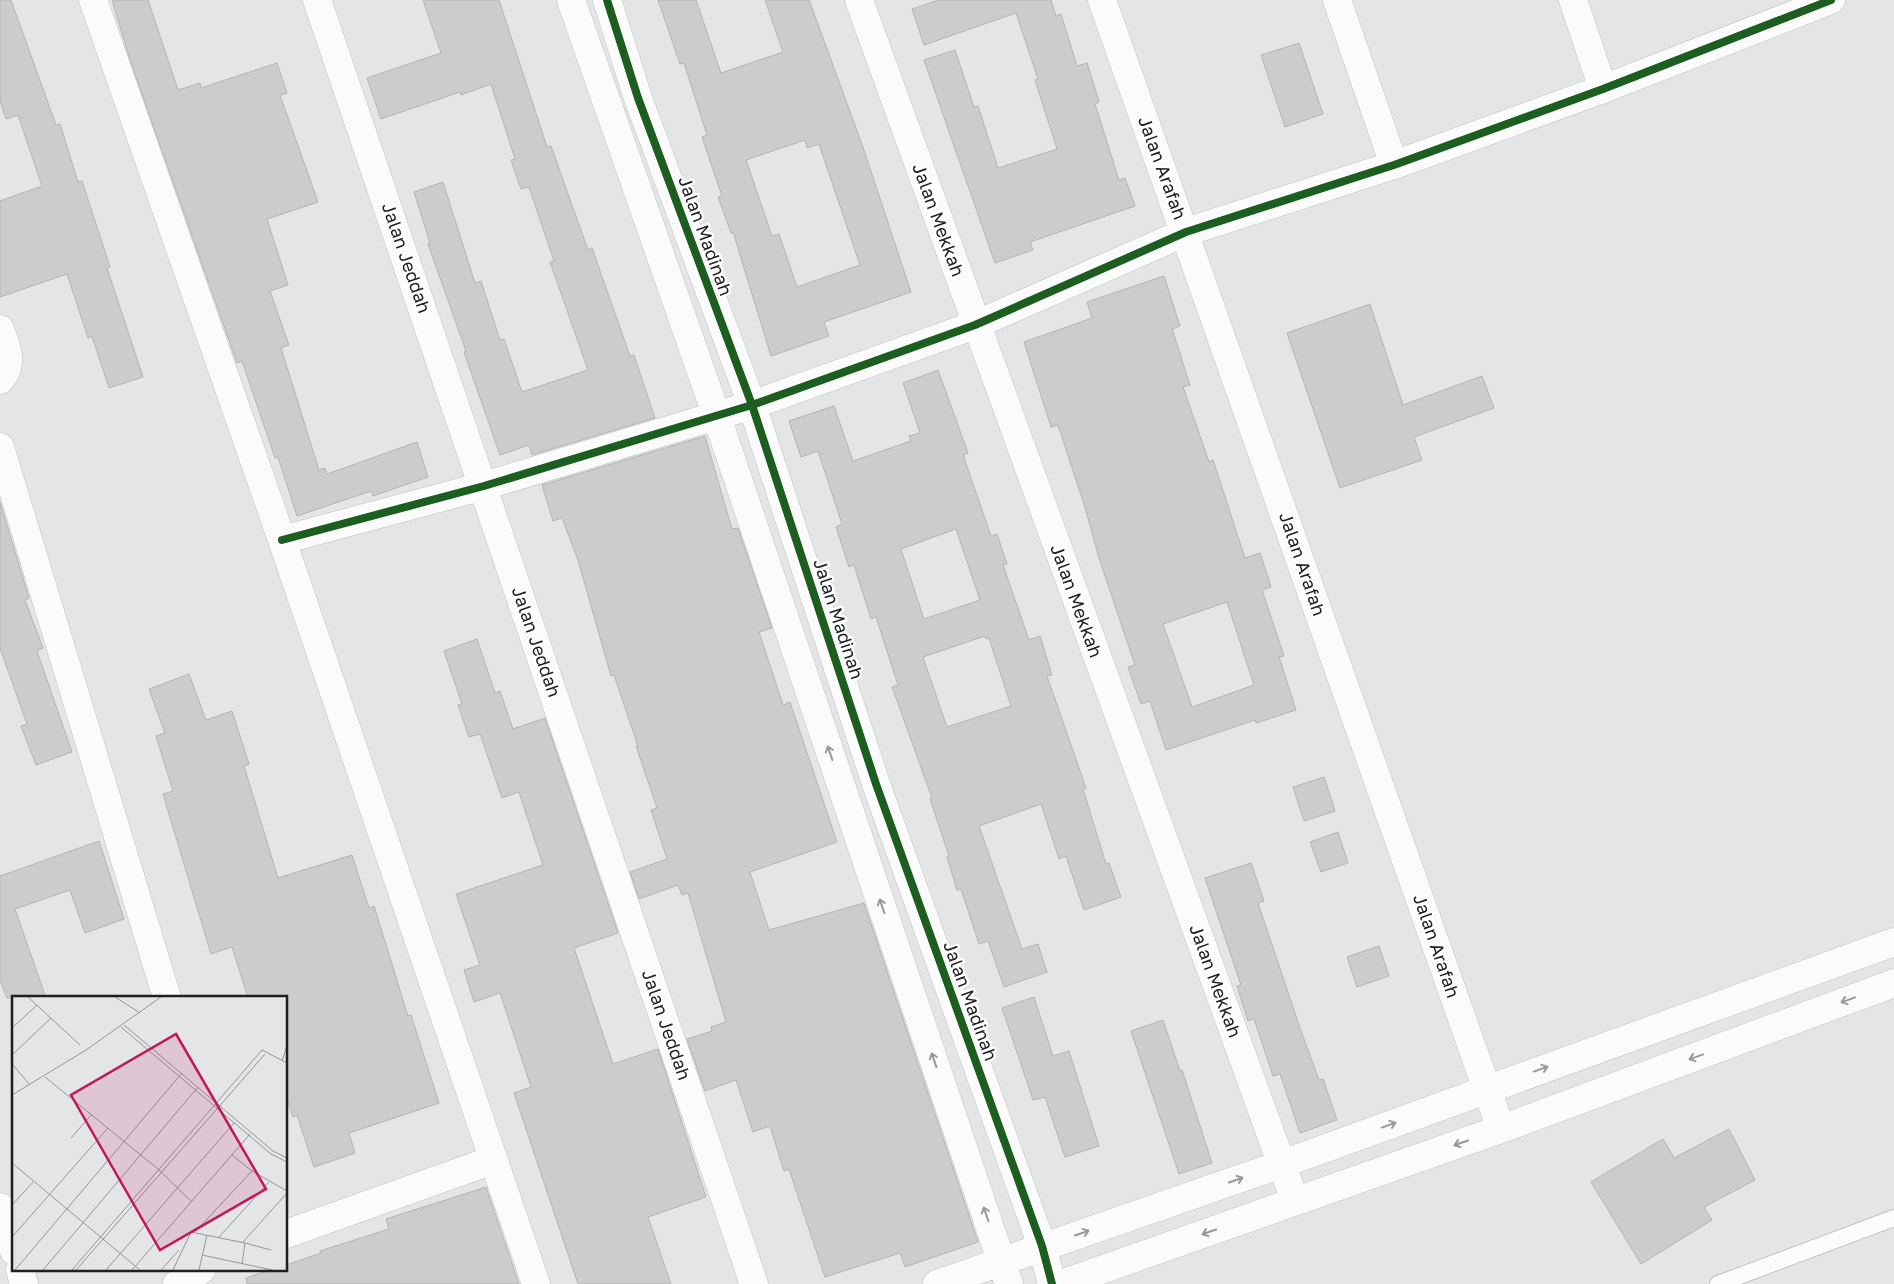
<svg xmlns="http://www.w3.org/2000/svg" width="1894" height="1284" font-family="'Golos Text',sans-serif">
	<style>
		.building { fill: #ccc; stroke: #b3b4b3; fill-rule: evenodd }
		.lines { fill: none; stroke-linecap: round; stroke-linejoin: round }
		.service-casing { stroke: #c0c1c2; stroke-width: 18 }
		.minor-casing { stroke: #c0c1c2; stroke-width: 29 }
		.service { stroke: #fbfbfb; stroke-width: 16 }
		.minor { stroke: #fbfbfb; stroke-width: 28 }
		.cycleway-casing { stroke: #fff; stroke-width: 11 }
		.cycleway { stroke: #1b5e20; stroke-width: 8 }
		.oneway { stroke: #989899 }
		.labels { text-anchor: middle; stroke-width: 4.5; stroke-linejoin: round; paint-order: stroke }
		.street-label { font-size: 18px; fill: #1e1f21; stroke: #fff }
		.inset-road { fill: none; stroke: #949698; stroke-width: 1 }
		.view { fill: #c2185b; fill-opacity: 0.15; stroke: #c2185b; stroke-width: 2.5 }
		.inset-edge { fill: none; stroke: #1e1f21; stroke-width: 2.5 }
	</style>
	<rect width="100%" height="100%" fill="#e3e5e7"/>
	<!-- building -->
	<path class="building" d="M 0,0 L 11,0 L 56,125 L 60,124 L 78,182 L 82,181 L 110,267 L 107,268 L 143,377 L 109,388 L 92,336 L 88,338 L 67,274 L 0,297 L 0,201 L 42,186 L 18,115 L 6,119 L 0,101 Z
		M 112,0 L 148,0 L 178,90 L 200,83 L 201,88 L 277,63 L 287,93 L 280,95 L 318,202 L 267,219 L 288,285 L 270,291 L 289,345 L 281,348 L 319,470 L 325,468 L 327,474 L 417,442 L 428,477 L 373,496 L 371,491 L 297,516 L 278,457 L 275,458 L 242,361 L 237,363 L 218,309 L 131,63 Z
		M 423,0 L 499,0 L 547,147 L 551,146 L 588,250 L 592,248 L 630,356 L 634,355 L 655,418 L 532,455 L 529,445 L 500,455 L 464,352 L 466,351 L 428,244 L 430,243 L 414,192 L 443,182 L 475,283 L 481,281 L 500,340 L 504,339 L 522,392 L 588,370 L 550,262 L 554,261 L 529,187 L 521,189 L 511,160 L 515,159 L 491,84 L 461,95 L 460,92 L 381,119 L 367,78 L 441,53 Z
		M 658,0 L 696,0 L 721,73 L 783,52 L 765,0 L 809,0 L 863,147 L 911,292 L 824,322 L 829,336 L 771,356 L 733,232 L 731,233 L 718,197 L 722,196 L 702,137 L 707,135 L 684,63 L 680,64 ZM 805,140 L 807,148 L 819,144 L 860,265 L 797,287 L 779,234 L 772,236 L 746,160 Z
		M 939,0 L 1051,0 L 1056,16 L 1061,14 L 1077,66 L 1087,63 L 1099,102 L 1095,104 L 1119,180 L 1125,178 L 1135,206 L 1030,242 L 1033,250 L 995,263 L 924,60 L 955,50 L 974,107 L 978,106 L 998,168 L 1057,149 L 1035,80 L 1038,79 L 1016,13 L 924,45 L 912,9 Z
		M 1299,43 L 1323,114 L 1285,127 L 1261,55 Z
		M 1164,276 L 1180,326 L 1172,329 L 1190,385 L 1183,387 L 1209,462 L 1213,460 L 1245,558 L 1260,553 L 1271,587 L 1262,590 L 1284,656 L 1279,657 L 1296,710 L 1256,723 L 1255,720 L 1166,750 L 1150,701 L 1141,704 L 1128,667 L 1135,665 L 1099,558 L 1085,507 L 1058,425 L 1051,427 L 1024,342 L 1092,318 L 1087,302 ZM 1227,602 L 1254,685 L 1192,707 L 1163,624 Z
		M 1370,304 L 1403,405 L 1482,376 L 1494,408 L 1414,437 L 1422,460 L 1340,488 L 1287,333 Z
		M 938,370 L 968,453 L 963,455 L 991,536 L 997,534 L 1007,564 L 1003,565 L 1029,640 L 1040,636 L 1052,675 L 1047,676 L 1086,788 L 1083,789 L 1106,864 L 1109,863 L 1121,897 L 1084,910 L 1066,856 L 1059,859 L 1041,804 L 979,826 L 1022,949 L 1038,944 L 1047,972 L 1004,987 L 988,941 L 979,944 L 961,889 L 957,890 L 947,857 L 949,856 L 930,799 L 932,798 L 892,687 L 898,685 L 876,617 L 871,619 L 854,565 L 849,567 L 836,527 L 842,524 L 818,451 L 801,457 L 789,421 L 834,406 L 853,461 L 911,441 L 909,436 L 920,433 L 903,383 ZM 956,529 L 980,600 L 924,619 L 901,549 ZM 985,636 L 986,639 L 989,638 L 1011,706 L 947,727 L 923,657 Z
		M 705,436 L 732,529 L 738,528 L 772,628 L 759,632 L 783,705 L 790,702 L 837,842 L 750,872 L 769,930 L 864,903 L 978,1242 L 905,1267 L 900,1253 L 825,1277 L 789,1169 L 784,1171 L 770,1126 L 753,1132 L 736,1080 L 705,1091 L 687,1039 L 712,1031 L 711,1027 L 726,1022 L 688,893 L 682,895 L 678,885 L 639,899 L 630,872 L 667,859 L 651,810 L 657,808 L 636,746 L 638,746 L 614,675 L 611,676 L 578,560 L 562,518 L 553,521 L 542,485 Z
		M 0,502 L 29,598 L 25,600 L 43,648 L 37,651 L 72,752 L 36,765 L 21,726 L 27,724 L 0,648 Z
		M 477,639 L 495,693 L 500,691 L 513,729 L 545,718 L 618,933 L 574,948 L 613,1064 L 658,1049 L 706,1197 L 648,1217 L 671,1284 L 578,1284 L 514,1093 L 531,1087 L 500,993 L 474,1002 L 464,970 L 480,965 L 456,894 L 543,865 L 519,792 L 502,798 L 480,734 L 469,737 L 458,705 L 462,704 L 444,651 Z
		M 189,674 L 206,720 L 232,711 L 249,764 L 244,766 L 278,878 L 352,855 L 369,908 L 374,906 L 408,1016 L 411,1015 L 439,1103 L 349,1133 L 355,1153 L 314,1167 L 297,1115 L 293,1117 L 286,1096 L 286,998 L 248,998 L 232,947 L 211,954 L 163,794 L 173,791 L 156,736 L 165,733 L 149,689 Z
		M 1324,777 L 1335,811 L 1304,821 L 1293,787 Z
		M 1338,832 L 1348,863 L 1321,872 L 1310,842 Z
		M 99,841 L 124,919 L 85,933 L 70,890 L 15,909 L 46,998 L 7,998 L 0,980 L 0,876 Z
		M 1251,863 L 1264,901 L 1258,903 L 1300,1028 L 1319,1080 L 1323,1079 L 1337,1120 L 1300,1133 L 1280,1074 L 1273,1076 L 1254,1019 L 1248,1021 L 1237,986 L 1241,985 L 1205,878 Z
		M 1379,946 L 1389,976 L 1357,987 L 1347,957 Z
		M 1034,997 L 1053,1056 L 1069,1051 L 1099,1146 L 1065,1157 L 1045,1097 L 1033,1100 L 1002,1008 Z
		M 1163,1020 L 1180,1071 L 1182,1070 L 1212,1163 L 1179,1174 L 1131,1031 Z
		M 1729,1129 L 1755,1180 L 1704,1207 L 1712,1220 L 1641,1264 L 1591,1182 L 1663,1139 L 1674,1158 Z
		M 486,1187 L 519,1284 L 247,1284 L 246,1278 L 270,1270 L 286,1270 L 286,1265 L 321,1253 L 320,1251 L 389,1229 L 386,1219 Z"/>
	<g class="lines">
		<defs>
			<path id="service" d="M 1718,1284 L 1894,1218"/>
			<path id="minor" d="M 93,0 L 282,540 L 536,1284
				M 317,0 L 754,1284
				M 571,0 L 717,417 L 1009,1284
				M 607,0 L 638,98 L 752,405 L 876,784 L 1042,1246 L 1052,1284
				M 859,0 L 1295,1201
				M 1102,0 L 1501,1129
				M 1337,0 L 1394,165
				M 1573,0 L 1603,89
				M 0,329 C 7,346 14,365 0,380
				M 0,447 L 167,998
				M 282,540 L 484,486 L 752,405 L 975,325 L 1186,232 L 1394,165 L 1603,89 L 1831,0
				M 0,1207 L 14,1251
				M 286,1234 L 493,1160
				M 20,1270 L 24,1284
				M 177,1284 L 201,1270
				M 937,1284 L 1282,1164 L 1894,942
				M 1061,1284 L 1501,1129 L 1894,983"/>
		</defs>
		<!-- service casing -->
		<use href="#service" class="service-casing"/>
		<!-- minor casing -->
		<use href="#minor" class="minor-casing"/>
		<!-- service -->
		<use href="#service" class="service"/>
		<!-- minor -->
		<use href="#minor" class="minor"/>
		<defs>
			<path id="cycleway" d="M 607,0 L 638,98 L 752,405 L 876,784 L 1042,1246 L 1052,1284
				M 282,540 L 484,486 L 752,405 L 975,325 L 1186,232 L 1394,165 L 1603,89 L 1831,0"/>
		</defs>
		<!-- cycleway casing -->
		<use href="#cycleway" class="cycleway-casing"/>
		<!-- cycleway -->
		<use href="#cycleway" class="cycleway"/>
	</g>
	<!-- one-way arrows -->
	<defs><path id="oneway-shaft" d="M-6 0H5M1.5-3L5.5 0L1.5 3" fill="none" stroke-width="1.6" stroke-linecap="round" stroke-linejoin="round" transform="scale(1.25)"/></defs>
	<g class="oneway">
		<use href="#oneway-shaft" transform="translate(830 753) rotate(-109)"/>
		<use href="#oneway-shaft" transform="translate(882 906) rotate(-109)"/>
		<use href="#oneway-shaft" transform="translate(1848 1000) rotate(160)"/>
		<use href="#oneway-shaft" transform="translate(1696 1057) rotate(160)"/>
		<use href="#oneway-shaft" transform="translate(934 1060) rotate(-109)"/>
		<use href="#oneway-shaft" transform="translate(1541 1069) rotate(-20)"/>
		<use href="#oneway-shaft" transform="translate(1389 1125) rotate(-20)"/>
		<use href="#oneway-shaft" transform="translate(1461 1143) rotate(161)"/>
		<use href="#oneway-shaft" transform="translate(1236 1180) rotate(-19)"/>
		<use href="#oneway-shaft" transform="translate(986 1214) rotate(-109)"/>
		<use href="#oneway-shaft" transform="translate(1209 1232) rotate(161)"/>
		<use href="#oneway-shaft" transform="translate(1082 1233) rotate(-19)"/>
	</g>
	<g class="labels">
		<!-- street labels -->
		<g class="street-label">
			<text transform="translate(1162 168) rotate(70)" y="6">Jalan Arafah</text>
			<text transform="translate(938 220) rotate(70)" y="6">Jalan Mekkah</text>
			<text transform="translate(705 236) rotate(70)" y="6">Jalan Madinah</text>
			<text transform="translate(406 258) rotate(71)" y="6">Jalan Jeddah</text>
			<text transform="translate(1302 564) rotate(71)" y="6">Jalan Arafah</text>
			<text transform="translate(1076 601) rotate(70)" y="6">Jalan Mekkah</text>
			<text transform="translate(838 619) rotate(72)" y="6">Jalan Madinah</text>
			<text transform="translate(536 642) rotate(71)" y="6">Jalan Jeddah</text>
			<text transform="translate(1436 946) rotate(71)" y="6">Jalan Arafah</text>
			<text transform="translate(1215 981) rotate(70)" y="6">Jalan Mekkah</text>
			<text transform="translate(970 1001) rotate(70)" y="6">Jalan Madinah</text>
			<text transform="translate(666 1025) rotate(71)" y="6">Jalan Jeddah</text>
		</g>
	</g>
	<!-- overview -->
	<g transform="translate(12 996)">
		<rect width="275" height="275" fill="#e3e5e7"/>
		<path class="inset-road" d="M 16,1 L 68,49M 103,1 L 128,17M 112,29 L 261,155 L 275,162M 109,31 L 259,158 L 275,166M 0,32 L 25,9M 0,59 L 39,22M 270,65 L 275,50M 0,68 L 18,89M 33,81 L 146,173 L 179,205M 0,99 L 74,54 L 149,1M 59,142 L 80,118M 220,159 L 240,175M 0,167 L 128,274M 0,209 L 21,186M 182,237 L 240,175 L 275,195M 0,241 L 96,132M 207,241 L 257,186M 231,246 L 275,197M 233,247 L 259,254M 190,259 L 260,274M 3,274 L 170,77M 31,274 L 186,91M 60,274 L 250,54 L 275,67M 64,274 L 253,58M 94,274 L 222,127M 120,274 L 238,138M 149,274 L 167,254M 161,274 L 179,236 L 233,247 L 230,268M 187,274 L 195,239"/>
		<path class="view" d="M 164,38 L 254,193 L 148,254 L 59,99 Z"/>
		<rect width="275" height="275" class="inset-edge"/>
	</g>
</svg>
